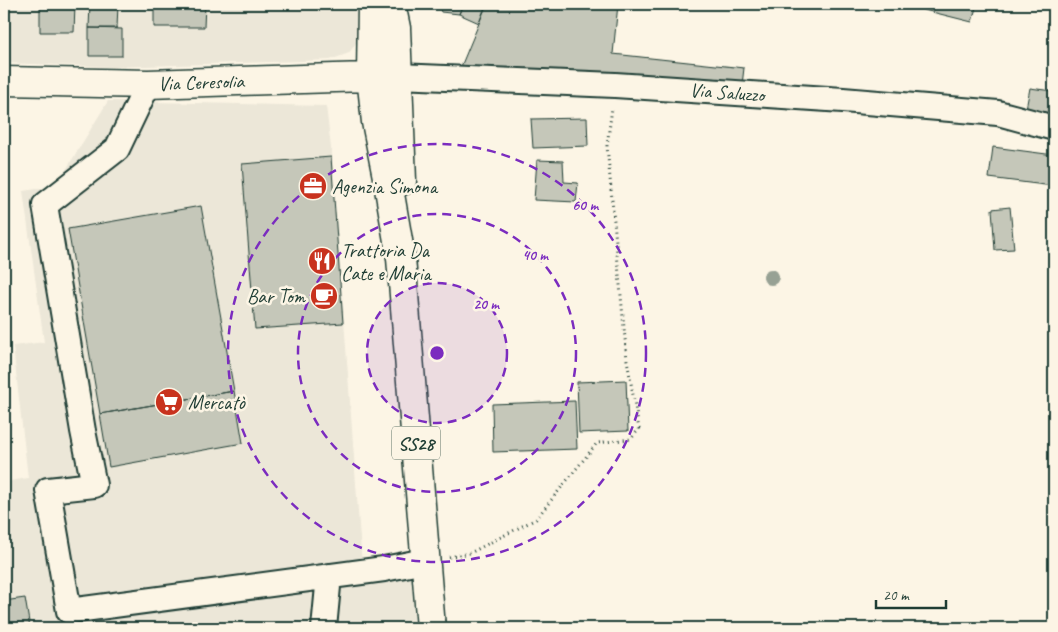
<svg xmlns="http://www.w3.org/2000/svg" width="1058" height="632" font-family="Caveat,sans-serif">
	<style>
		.built { fill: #ece7d8 }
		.building { fill: #c5c7b9; stroke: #1f3d34 }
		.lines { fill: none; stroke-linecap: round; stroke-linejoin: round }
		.minor-casing { stroke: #1f3d34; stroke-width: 28 }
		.major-casing { stroke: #1f3d34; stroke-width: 31 }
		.path { stroke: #1f3d34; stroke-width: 3; stroke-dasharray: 1 4; stroke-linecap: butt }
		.minor { stroke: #fcf5e5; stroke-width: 24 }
		.major { stroke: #fcf5e5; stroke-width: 28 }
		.tree { fill: #97a194 }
		.ring { fill: none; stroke: #7b2cbf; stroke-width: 2.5; stroke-dasharray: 9 6 }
		.labels { text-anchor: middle; stroke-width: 5; stroke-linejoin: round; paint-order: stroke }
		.shield { fill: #fcf5e5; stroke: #617469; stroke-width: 1 }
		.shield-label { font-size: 19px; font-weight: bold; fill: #1f3d34 }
		.street-label { font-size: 20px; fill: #1f3d34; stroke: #fcf5e5 }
		.poi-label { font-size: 20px; fill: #1f3d34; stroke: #fcf5e5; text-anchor: start }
		.centre { fill: #7b2cbf; stroke: #fcf5e5; stroke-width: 2.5 }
		.ring-label { font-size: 15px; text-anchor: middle; font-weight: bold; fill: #7b2cbf; stroke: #fcf5e5; stroke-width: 5; stroke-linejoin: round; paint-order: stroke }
	</style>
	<rect width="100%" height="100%" fill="#fcf5e5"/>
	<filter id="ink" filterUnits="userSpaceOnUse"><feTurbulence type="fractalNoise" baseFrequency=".02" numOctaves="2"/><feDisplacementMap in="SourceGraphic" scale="10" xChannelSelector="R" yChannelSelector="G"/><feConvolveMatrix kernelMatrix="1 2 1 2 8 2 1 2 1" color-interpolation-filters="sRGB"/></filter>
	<g filter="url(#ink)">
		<!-- built -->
		<path class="built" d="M 4,4 L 360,4 L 356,43 L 349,53 L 330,60 L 113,67 L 4,63 Z
			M 108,101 L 326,106 L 332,156 L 362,566 L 410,563 L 415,628 L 4,628 L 4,482 L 28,478 L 13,346 L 44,342 L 23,191 L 56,186 Z"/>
		<!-- building -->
		<path class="building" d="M 32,4 L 75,4 L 75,5 L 32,5 Z
			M 90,4 L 118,4 L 117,28 L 89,28 Z
			M 154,4 L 205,4 L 204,27 L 154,27 Z
			M 438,4 L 463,4 L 459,14 L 441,12 Z
			M 463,4 L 486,4 L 479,23 L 459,14 Z
			M 487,4 L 618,4 L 613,54 L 744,68 L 742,85 L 460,69 Z
			M 896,4 L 925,4 L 924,10 Z
			M 925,4 L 977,4 L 972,22 L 924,10 Z
			M 40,5 L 75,5 L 74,32 L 40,32 Z
			M 89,28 L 122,29 L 122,56 L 89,56 Z
			M 1030,88 L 1052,91 L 1050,119 L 1025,114 Z
			M 587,118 L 588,146 L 533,148 L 531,119 Z
			M 993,147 L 1054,155 L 1053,186 L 989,178 Z
			M 331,157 L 343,323 L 255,329 L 242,164 Z
			M 537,160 L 563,161 L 564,182 L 578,183 L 576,202 L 534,200 Z
			M 201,206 L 234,391 L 100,414 L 68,229 Z
			M 1010,207 L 1014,249 L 995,250 L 992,209 Z
			M 626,380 L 628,431 L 579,433 L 577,382 Z
			M 234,391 L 243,443 L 109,467 L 100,414 Z
			M 575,401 L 577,449 L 493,452 L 492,404 Z
			M 25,598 L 30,628 L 4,628 L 4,601 Z"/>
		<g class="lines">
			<defs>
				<path id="minor" d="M 398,76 L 615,85 L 843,100 L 998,113 L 1054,128
					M 148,84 L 117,149 L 45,205 L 83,431 L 94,485 L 48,490 L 69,611 L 384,569 L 425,561
					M 324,628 L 329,576"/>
				<path id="major" d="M 372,4 L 371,76 L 376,122 L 387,177 L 401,258 L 431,628
					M 391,4 L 396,28 L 402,181
					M 4,81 L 148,84 L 398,76"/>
			</defs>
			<!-- minor casing -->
			<use href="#minor" class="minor-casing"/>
			<!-- major casing -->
			<use href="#major" class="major-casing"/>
			<!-- path -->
			<path class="path" d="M 449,557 L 470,553 L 536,519 L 597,443 L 631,439 L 639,429 L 627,360 L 607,146 L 612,108"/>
			<!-- minor -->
			<use href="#minor" class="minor"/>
			<!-- major -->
			<use href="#major" class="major"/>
		</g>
		<!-- trees -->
		<circle class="tree" cx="771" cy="277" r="8"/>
	</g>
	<!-- distance rings -->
	<circle cx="437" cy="353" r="70" fill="#7b2cbf" fill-opacity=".12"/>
	<g class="ring">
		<circle cx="437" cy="353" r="70"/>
		<circle cx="437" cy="353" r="139"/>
		<circle cx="437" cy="353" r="209"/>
	</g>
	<!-- icons -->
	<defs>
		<symbol id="office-disc" viewBox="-11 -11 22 22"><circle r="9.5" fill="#c8321e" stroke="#fcf5e5"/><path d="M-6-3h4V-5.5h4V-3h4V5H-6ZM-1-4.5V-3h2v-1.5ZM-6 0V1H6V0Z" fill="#fff"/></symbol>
		<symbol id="restaurant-disc" viewBox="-11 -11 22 22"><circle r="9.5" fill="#c8321e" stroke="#fcf5e5"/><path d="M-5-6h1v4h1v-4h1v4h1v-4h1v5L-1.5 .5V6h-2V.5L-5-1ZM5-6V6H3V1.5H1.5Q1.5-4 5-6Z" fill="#fff"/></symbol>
		<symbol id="cafe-disc" viewBox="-11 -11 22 22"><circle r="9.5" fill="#c8321e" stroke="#fcf5e5"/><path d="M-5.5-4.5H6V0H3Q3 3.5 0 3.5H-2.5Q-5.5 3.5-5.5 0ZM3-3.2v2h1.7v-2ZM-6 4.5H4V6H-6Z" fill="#fff"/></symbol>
		<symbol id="supermarket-disc" viewBox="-11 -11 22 22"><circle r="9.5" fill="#c8321e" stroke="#fcf5e5"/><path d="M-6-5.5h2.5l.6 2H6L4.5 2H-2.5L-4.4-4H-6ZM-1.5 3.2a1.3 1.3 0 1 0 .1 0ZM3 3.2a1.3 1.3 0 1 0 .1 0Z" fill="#fff"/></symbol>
	</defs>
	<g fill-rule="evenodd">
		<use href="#office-disc" x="297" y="170" width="32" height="32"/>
		<use href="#restaurant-disc" x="306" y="245" width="32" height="32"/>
		<use href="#cafe-disc" x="308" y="280" width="32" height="32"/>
		<use href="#supermarket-disc" x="153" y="386" width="32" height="32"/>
	</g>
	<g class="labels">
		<!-- shield labels -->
		<rect class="shield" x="392" y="426.5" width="48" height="33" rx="4"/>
		<g class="shield-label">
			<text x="416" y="450">SS28</text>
		</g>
		<!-- street labels -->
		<g class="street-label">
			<text transform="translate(201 82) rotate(-2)" y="7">Via Ceresolia</text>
			<text transform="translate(727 92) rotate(4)" y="7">Via Saluzzo</text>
		</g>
		<!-- poi labels -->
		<g class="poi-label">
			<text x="332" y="193">Agenzia Simona</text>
			<text x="341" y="257">Trattoria Da<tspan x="341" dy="23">Cate e Maria</tspan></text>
			<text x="305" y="303" text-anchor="end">Bar Tom</text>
			<text x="188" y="409">Mercatò</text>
		</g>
	</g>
	<circle cx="437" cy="353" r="8" class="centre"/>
	<g class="ring-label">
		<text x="585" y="210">60 m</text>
		<text x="535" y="260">40 m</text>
		<text x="486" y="309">20 m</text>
	</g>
	<!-- margin -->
	<rect width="1058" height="632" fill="none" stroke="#fcf5e5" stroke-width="20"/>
	<rect x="10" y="10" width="1038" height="612" fill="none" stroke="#1f3d34" stroke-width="2" filter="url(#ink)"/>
	<!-- scale -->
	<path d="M876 600v8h70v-8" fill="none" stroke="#1f3d34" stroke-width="2.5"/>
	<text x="883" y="600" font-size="15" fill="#1f3d34" stroke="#fcf5e5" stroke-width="4" paint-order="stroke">20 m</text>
</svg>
